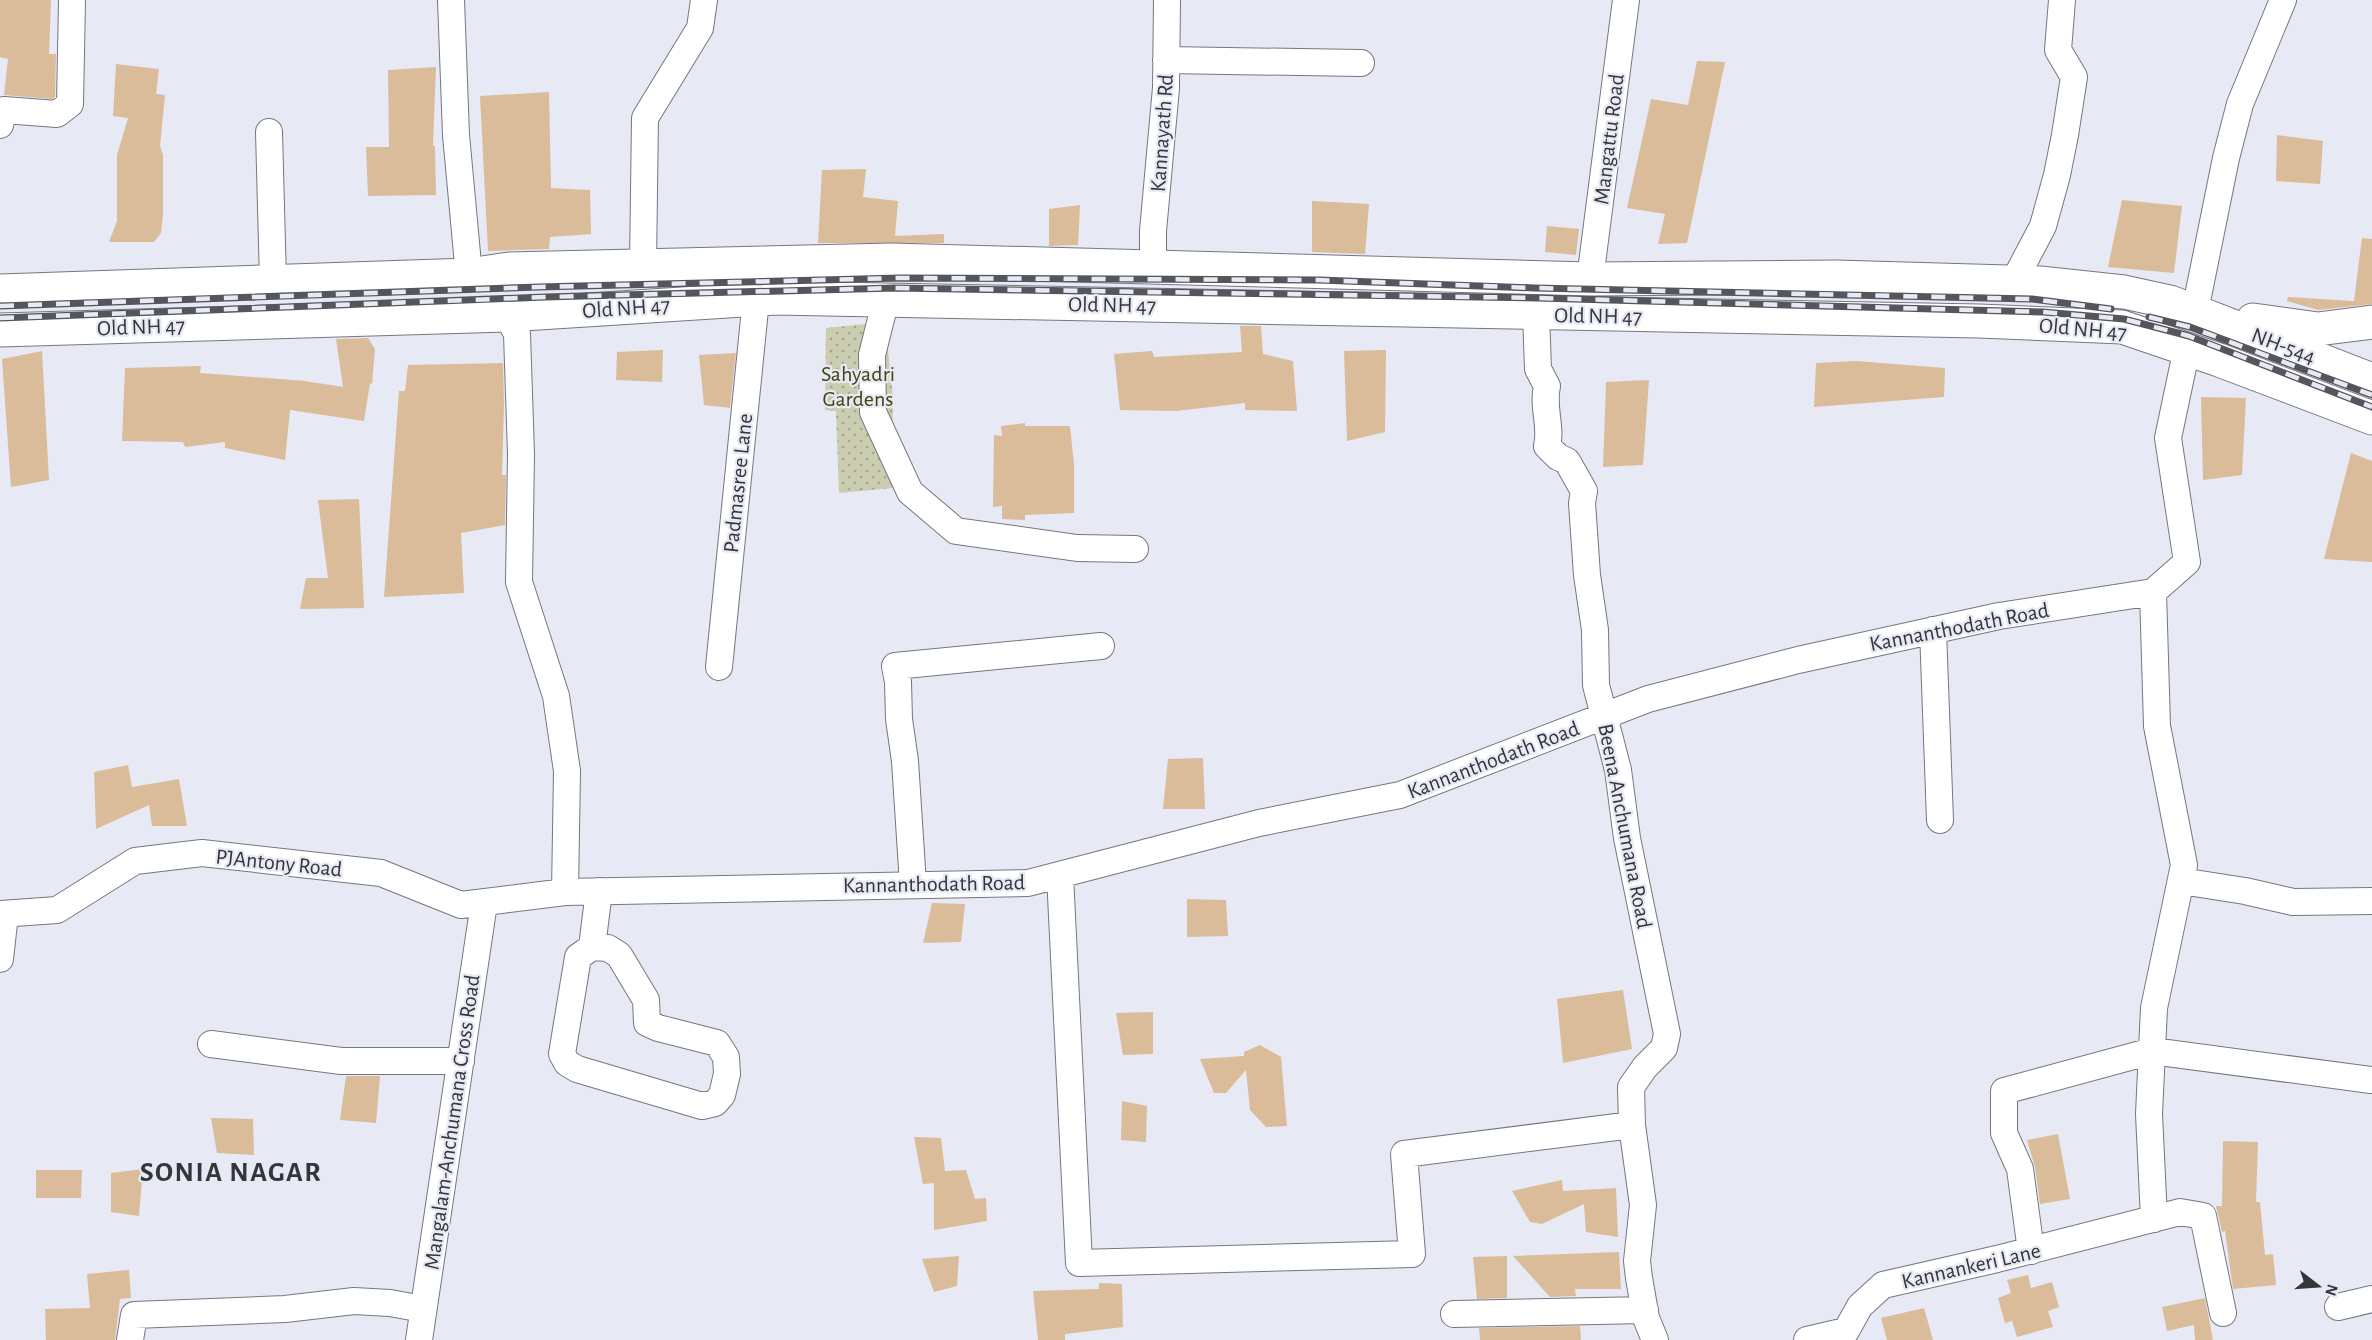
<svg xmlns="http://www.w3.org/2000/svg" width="2372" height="1340" font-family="'Alegreya Sans',sans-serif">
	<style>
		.grass { fill: url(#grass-dots) }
		.building { fill: #dabc9a }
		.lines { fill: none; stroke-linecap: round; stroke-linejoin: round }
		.minor-casing { stroke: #757780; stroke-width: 28 }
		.major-casing { stroke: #757780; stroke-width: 35 }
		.minor { stroke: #fff; stroke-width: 26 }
		.major { stroke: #fff; stroke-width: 33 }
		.rail-casing { stroke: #55565b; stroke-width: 7 }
		.rail { stroke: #e7e9f4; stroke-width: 4.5; stroke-dasharray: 14; stroke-linecap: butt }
		.labels { text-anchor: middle; stroke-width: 4.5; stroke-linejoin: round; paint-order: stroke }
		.street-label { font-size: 22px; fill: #35363a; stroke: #e7e9f4 }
		.park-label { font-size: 22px; fill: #424412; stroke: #e7e9f4 }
		.district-label { font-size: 28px; font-weight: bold; letter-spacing: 1.5px; fill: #35363a; stroke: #e7e9f4 }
	</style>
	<defs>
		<pattern id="grass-dots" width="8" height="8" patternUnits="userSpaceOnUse" patternTransform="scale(1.5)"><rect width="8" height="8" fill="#cacdaf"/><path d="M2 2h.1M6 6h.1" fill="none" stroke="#a5a78f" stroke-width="1.8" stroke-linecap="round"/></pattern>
	</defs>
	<rect width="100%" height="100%" fill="#e7e9f4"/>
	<!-- grass -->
	<path class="grass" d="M 885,322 L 893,397 L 892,488 L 839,493 L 836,411 L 825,410 L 826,328 Z"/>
	<!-- building -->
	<path class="building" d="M 0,0 L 51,0 L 49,54 L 56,54 L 55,97 L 52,99 L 4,95 L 8,59 L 0,57 Z
		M 1697,61 L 1725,62 L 1687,243 L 1658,244 L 1665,214 L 1627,208 L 1651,99 L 1688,105 Z
		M 116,64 L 159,69 L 156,94 L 165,95 L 160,146 L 163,155 L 163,213 L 161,233 L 154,242 L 109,242 L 117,221 L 117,155 L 128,118 L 113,116 Z
		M 436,67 L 433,146 L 435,146 L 436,195 L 368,196 L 366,147 L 389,147 L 388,70 Z
		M 549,92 L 551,188 L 590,190 L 591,234 L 550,237 L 549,249 L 488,251 L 480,96 Z
		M 2277,135 L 2323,141 L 2320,184 L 2276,181 Z
		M 866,169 L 863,197 L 898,201 L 895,236 L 944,234 L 944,243 L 818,243 L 822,170 Z
		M 2122,200 L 2182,206 L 2174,273 L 2108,267 Z
		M 1312,201 L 1369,204 L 1365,254 L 1312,252 Z
		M 1080,205 L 1078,245 L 1049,246 L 1049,209 Z
		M 1547,226 L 1579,229 L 1576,255 L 1545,252 Z
		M 2362,238 L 2372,239 L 2372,304 L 2318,310 L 2287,301 L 2288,297 L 2354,301 Z
		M 1240,326 L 1261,326 L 1263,354 L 1293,361 L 1297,411 L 1245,410 L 1245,403 L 1176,411 L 1120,410 L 1114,354 L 1152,351 L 1154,357 L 1242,352 Z
		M 368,338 L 375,349 L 372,384 L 370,383 L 364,421 L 290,410 L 285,460 L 225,448 L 225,442 L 185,447 L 183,442 L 122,441 L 125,368 L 201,366 L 200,373 L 305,381 L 343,387 L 336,339 Z
		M 663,350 L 662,382 L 616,380 L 617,352 Z
		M 1386,350 L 1385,432 L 1347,441 L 1344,351 Z
		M 42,351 L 49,480 L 11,487 L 2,359 Z
		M 736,353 L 730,408 L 704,405 L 699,355 Z
		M 1856,361 L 1945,368 L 1944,397 L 1814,407 L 1816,363 Z
		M 503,363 L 504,405 L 502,475 L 506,475 L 505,525 L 461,533 L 464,593 L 384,597 L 399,391 L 405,391 L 408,365 Z
		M 1649,380 L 1643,465 L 1603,467 L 1606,382 Z
		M 2201,397 L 2246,398 L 2242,475 L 2203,480 Z
		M 1025,423 L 1025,426 L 1070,426 L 1074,464 L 1074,513 L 1025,515 L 1025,520 L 1002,519 L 1002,506 L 993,507 L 994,435 L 1002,436 L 1001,426 Z
		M 2351,453 L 2372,461 L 2372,562 L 2324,559 Z
		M 359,499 L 364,608 L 300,609 L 306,578 L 328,578 L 318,500 Z
		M 1203,758 L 1205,809 L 1163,809 L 1168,759 Z
		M 128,765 L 132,787 L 179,779 L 187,826 L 152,826 L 149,805 L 96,829 L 94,772 Z
		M 1187,899 L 1226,900 L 1228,936 L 1187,937 Z
		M 932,903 L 965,904 L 961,942 L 923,943 Z
		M 1623,990 L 1632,1049 L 1563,1063 L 1557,999 Z
		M 1153,1012 L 1153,1054 L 1123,1055 L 1116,1013 Z
		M 1260,1045 L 1281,1057 L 1287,1126 L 1266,1127 L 1250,1110 L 1246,1070 L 1226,1093 L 1214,1093 L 1200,1059 L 1244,1056 L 1244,1052 Z
		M 346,1076 L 380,1076 L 376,1123 L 340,1120 Z
		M 1122,1101 L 1147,1106 L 1146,1142 L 1121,1140 Z
		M 211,1118 L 253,1119 L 254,1155 L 217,1153 Z
		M 2058,1134 L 2070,1199 L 2040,1204 L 2035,1167 L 2027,1140 Z
		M 914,1137 L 941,1138 L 945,1171 L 966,1170 L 975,1199 L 986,1198 L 987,1221 L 934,1230 L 934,1183 L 923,1184 Z
		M 2223,1141 L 2258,1142 L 2256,1202 L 2260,1202 L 2265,1255 L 2273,1254 L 2276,1285 L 2233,1289 L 2225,1231 L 2222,1232 L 2216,1206 L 2222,1206 Z
		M 143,1169 L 139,1216 L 111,1212 L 111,1173 Z
		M 36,1170 L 82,1170 L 81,1198 L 36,1198 Z
		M 1562,1180 L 1563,1191 L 1616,1188 L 1618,1237 L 1586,1232 L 1584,1204 L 1542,1224 L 1530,1222 L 1512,1191 Z
		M 1619,1252 L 1621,1289 L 1575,1289 L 1576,1296 L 1550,1297 L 1513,1256 Z
		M 959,1256 L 957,1286 L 934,1292 L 922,1259 Z
		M 1507,1256 L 1507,1298 L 1477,1299 L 1473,1257 Z
		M 129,1270 L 131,1298 L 120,1299 L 115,1340 L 46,1340 L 45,1309 L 90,1308 L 87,1274 Z
		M 2028,1275 L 2031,1288 L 2052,1282 L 2059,1307 L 2048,1311 L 2053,1327 L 2017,1337 L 2012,1321 L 2005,1323 L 1998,1298 L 2011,1293 L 2007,1280 Z
		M 1099,1283 L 1122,1284 L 1123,1327 L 1065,1334 L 1065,1340 L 1038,1340 L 1033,1291 L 1099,1289 Z
		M 2205,1298 L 2213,1340 L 2195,1340 L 2194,1325 L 2167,1331 L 2162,1307 Z
		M 1924,1308 L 1933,1340 L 1887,1340 L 1881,1318 Z
		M 1580,1326 L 1581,1340 L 1480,1340 L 1479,1328 Z"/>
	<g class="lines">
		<defs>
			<path id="minor" d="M 451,0 L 456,135 L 469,275
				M 1166,60 L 1361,63
				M 0,125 L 4,110 L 57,114 L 70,104 L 72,0
				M 269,132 L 273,281
				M 643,266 L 645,118 L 700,28 L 704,0
				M 1153,267 L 1153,231 L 1166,88 L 1167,0
				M 1590,279 L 1626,0
				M 2013,283 L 2043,226 L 2057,175 L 2065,135 L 2074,77 L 2058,50 L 2062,0
				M 886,299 L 872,355 L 873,412 L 910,492 L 956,531 L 1077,548 L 1135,549
				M 2195,311 L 2226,158 L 2240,104 L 2283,0
				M 1536,314 L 1538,369 L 1547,386 C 1542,407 1552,427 1547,446 L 1558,457 L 1567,461 L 1584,491 L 1582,503 L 1587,575 L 1595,630 L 1596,685 L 1618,770 L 1627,838 L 1667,1034 L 1664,1048 L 1645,1067 L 1631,1087 L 1632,1125 L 1643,1205 L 1637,1261 L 1639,1278 L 1646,1318 L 1655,1340
				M 507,315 L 517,334 L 521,454 L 519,582 L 556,696 L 567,771 L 565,892
				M 2153,592 L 2157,726 L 2184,865 L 2154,1008 L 2149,1114 L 2154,1219
				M 1933,630 L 1940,820
				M 719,667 L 756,299
				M 1060,875 L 1079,1263 L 1412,1254 L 1404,1154 L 1632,1125
				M 2181,881 L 2245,891 L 2293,902 L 2372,901
				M 913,884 L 905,761 L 899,719 L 898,682 L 895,666 L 1101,646
				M 0,914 L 57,910 L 135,861 L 202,853 L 381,873 L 461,905 L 565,892 L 1028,883 L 1259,823 L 1400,795 L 1648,699 L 1798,660 L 1999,616 L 2153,592 L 2187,562 L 2168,438 L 2187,348
				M 592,947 L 608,948 L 619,955 L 646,1000 L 647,1023 L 658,1028 L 717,1043 L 726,1057 L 727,1074 L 722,1095 L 715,1103 L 702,1106 L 577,1069 L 567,1063 L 562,1054 L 578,957 L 592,947 L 599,891
				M 0,959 L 5,914
				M 211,1044 L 341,1061 L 461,1061
				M 2031,1251 L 2020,1169 L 2004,1133 L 2004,1091 L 2152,1051 L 2371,1080
				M 2338,1307 L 2372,1299
				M 1454,1314 L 1645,1310
				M 130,1340 L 134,1315 L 285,1309 L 354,1301 L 390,1303 L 423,1309
				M 419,1340 L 484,903
				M 1807,1340 L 1846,1331 L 1860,1306 L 1883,1285 L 1997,1259 L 2180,1212 L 2203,1216 L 2223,1313"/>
			<path id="major" d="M 0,291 L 469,275 L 509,269 L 892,260 L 1590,279 L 1836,277 L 2040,283 L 2124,292 L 2170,302 L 2372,380
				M 2253,320 L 2318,329 L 2372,322
				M 0,330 L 507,315 L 776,298 L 1979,321 L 2122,327 L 2219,360 L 2372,418"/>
		</defs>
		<!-- minor casing -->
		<use href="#minor" class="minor-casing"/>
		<!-- major casing -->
		<use href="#major" class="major-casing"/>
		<!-- minor -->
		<use href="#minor" class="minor"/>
		<!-- major -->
		<use href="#major" class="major"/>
		<defs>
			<path id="rail" d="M 0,306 L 539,287 L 900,278 L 1319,280 L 1535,288 L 2032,299 L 2111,309
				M 2149,317 L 2190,327 L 2372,395
				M 0,318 L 545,297 L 895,288 L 1538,298 L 2043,312 L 2124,319 L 2189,336 L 2372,407"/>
		</defs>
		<!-- rail casing -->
		<use href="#rail" class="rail-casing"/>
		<!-- rail -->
		<use href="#rail" class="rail"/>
	</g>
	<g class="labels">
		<!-- street labels -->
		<g class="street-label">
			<text transform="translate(1161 133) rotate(-86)" y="8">Kannayath Rd</text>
			<text transform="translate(1608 139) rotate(-83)" y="8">Mangattu Road</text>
			<text transform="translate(1112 304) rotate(1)" y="8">Old NH 47</text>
			<text transform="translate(626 307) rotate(-4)" y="8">Old NH 47</text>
			<text transform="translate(1598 315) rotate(1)" y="8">Old NH 47</text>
			<text transform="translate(141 326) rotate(-2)" y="8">Old NH 47</text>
			<text transform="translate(2083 328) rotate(5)" y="8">Old NH 47</text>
			<text transform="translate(2284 345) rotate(21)" y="8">NH-544</text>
			<text transform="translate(737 483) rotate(-84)" y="8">Padmasree Lane</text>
			<text transform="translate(1959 626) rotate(-11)" y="8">Kannanthodath Road</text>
			<text transform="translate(1493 759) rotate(-21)" y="8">Kannanthodath Road</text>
			<text transform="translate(1626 826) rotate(79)" y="8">Beena Anchumana Road</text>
			<text transform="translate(279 862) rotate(6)" y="8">PJAntony Road</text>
			<text transform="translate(934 883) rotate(-1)" y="8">Kannanthodath Road</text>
			<text transform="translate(451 1122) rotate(-82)" y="8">Mangalam-Anchumana Cross Road</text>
			<text transform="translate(1971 1265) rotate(-13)" y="8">Kannankeri Lane</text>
		</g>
		<!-- park labels -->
		<g class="park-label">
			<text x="858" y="381">Sahyadri<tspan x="858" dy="25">Gardens</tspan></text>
		</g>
		<!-- district labels -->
		<g class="district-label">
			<text x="231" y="1181">SONIA NAGAR</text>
		</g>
	</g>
	<!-- north arrow -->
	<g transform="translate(2318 1286) rotate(107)" stroke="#e7e9f4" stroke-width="4.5" paint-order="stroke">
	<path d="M0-4.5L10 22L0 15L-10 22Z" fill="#35363a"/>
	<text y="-9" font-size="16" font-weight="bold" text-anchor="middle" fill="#35363a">N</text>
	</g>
</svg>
